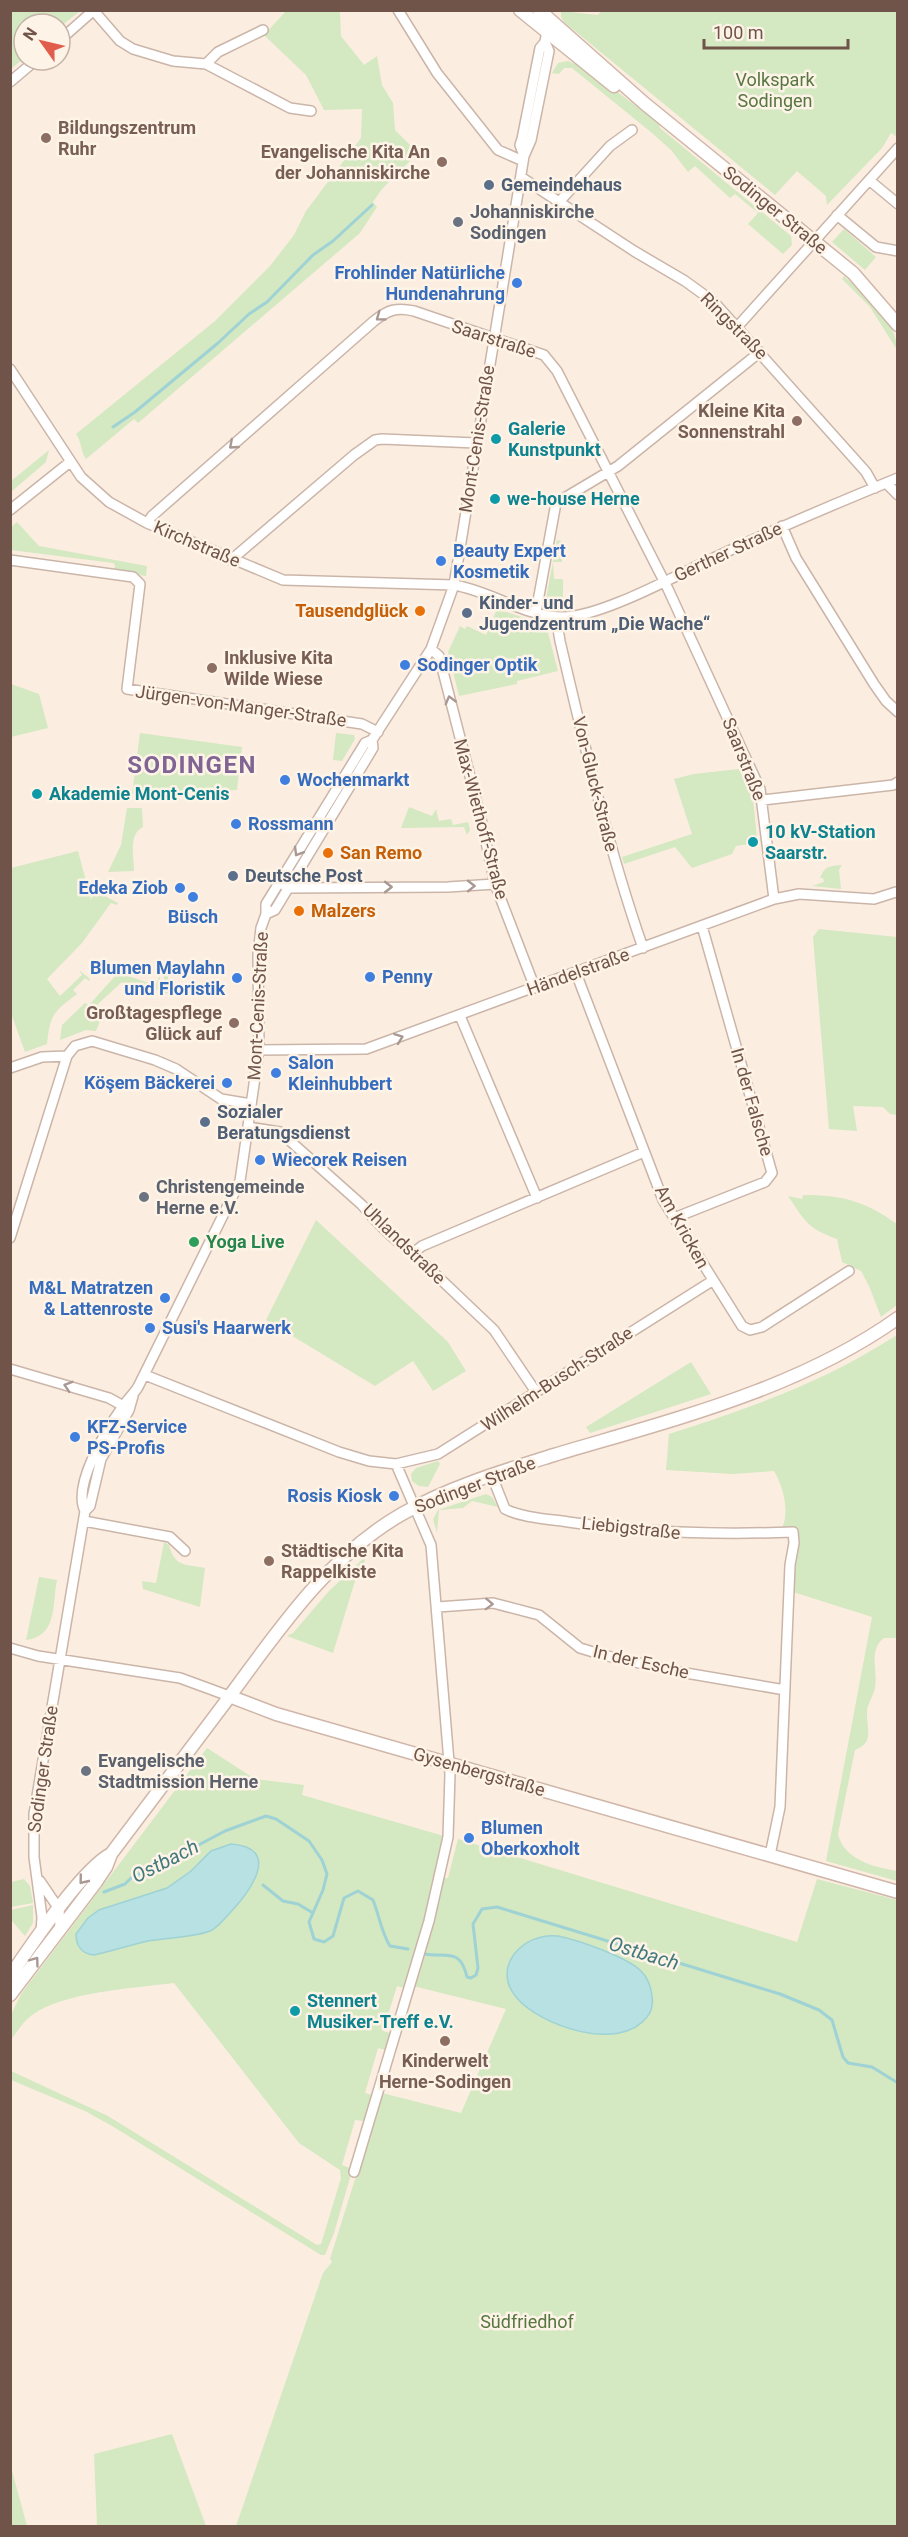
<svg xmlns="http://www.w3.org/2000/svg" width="908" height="2537" font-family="Roboto,sans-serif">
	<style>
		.green { fill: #d4e8c1 }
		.water { fill: #b7e1e3; stroke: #9ed2d5; stroke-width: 1.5 }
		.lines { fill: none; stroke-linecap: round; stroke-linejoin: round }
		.stream { stroke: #9ed2d5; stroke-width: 3 }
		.street-casing { stroke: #cbb5a9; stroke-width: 12 }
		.secondary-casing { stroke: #d0b6a9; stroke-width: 15 }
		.street { stroke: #fff; stroke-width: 9 }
		.secondary { stroke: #fff; stroke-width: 12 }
		.oneway { stroke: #aa9892 }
		.education-dot { fill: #8d6e63; stroke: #fef3e7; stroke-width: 2 }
		.service-dot { fill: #5c6f8a; stroke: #fef3e7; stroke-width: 2 }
		.worship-dot { fill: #6b7280; stroke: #fef3e7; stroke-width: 2 }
		.shop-dot { fill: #3f7fe0; stroke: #fef3e7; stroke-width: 2 }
		.culture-dot { fill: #0f9aa8; stroke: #fef3e7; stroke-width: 2 }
		.food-dot { fill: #e8710a; stroke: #fef3e7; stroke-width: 2 }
		.leisure-dot { fill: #2e9e5b; stroke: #fef3e7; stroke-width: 2 }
		.labels { text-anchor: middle; stroke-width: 5; stroke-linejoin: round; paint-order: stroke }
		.park-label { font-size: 18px; fill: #567742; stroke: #fef3e7 }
		.education-label { font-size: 18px; font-weight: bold; fill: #785e54; stroke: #fef3e7; text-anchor: start }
		.service-label { font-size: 18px; font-weight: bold; fill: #4e5e75; stroke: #fef3e7; text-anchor: start }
		.street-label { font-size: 18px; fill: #715449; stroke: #fef3e7 }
		.worship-label { font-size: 18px; font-weight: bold; fill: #5b616d; stroke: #fef3e7; text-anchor: start }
		.shop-label { font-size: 18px; font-weight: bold; fill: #366cbe; stroke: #fef3e7; text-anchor: start }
		.culture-label { font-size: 18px; font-weight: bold; fill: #0d838f; stroke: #fef3e7; text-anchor: start }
		.food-label { font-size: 18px; font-weight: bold; fill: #c56008; stroke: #fef3e7; text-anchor: start }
		.leisure-label { font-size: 18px; font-weight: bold; fill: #27864d; stroke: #fef3e7; text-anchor: start }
		.water-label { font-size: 20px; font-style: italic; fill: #41797d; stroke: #fef3e7 }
		.district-label { font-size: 24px; font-weight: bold; letter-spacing: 1.5px; fill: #806594; stroke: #fef3e7 }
	</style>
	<rect width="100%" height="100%" fill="#fbeee1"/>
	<!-- green -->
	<path class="green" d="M 11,10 L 80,10 L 80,11 L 60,27 L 60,24 L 24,24 L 24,58 L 11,69 Z
		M 602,10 L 897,11 L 897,137 L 891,133 L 882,148 L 827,205 L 826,196 L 797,171 L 775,195 L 564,22 L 561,17 L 561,11 L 598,15 Z
		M 286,11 L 340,11 L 341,36 L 364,65 L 377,56 L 382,85 L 393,103 L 395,130 L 418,153 L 382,189 L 373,202 L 377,207 L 360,233 L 138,423 L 134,419 L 86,459 C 80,451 82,442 76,434 L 215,321 L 270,266 L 294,235 L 306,211 L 361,138 L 362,109 L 324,110 L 306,75 L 264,35 Z
		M 568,61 L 575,64 L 577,62 L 659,123 L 660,128 L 791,236 L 792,245 L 783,254 L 748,224 L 758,213 L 735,194 L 730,198 L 695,166 L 688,172 L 671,150 L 652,133 L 572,68 L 564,68 L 559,74 L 552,73 L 558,63 Z
		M 844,229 L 876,257 L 865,270 L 832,242 Z
		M 844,276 C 865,295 897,320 897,350 L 870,307 L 842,279 Z
		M 49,450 L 46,462 L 11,492 L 11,481 Z
		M 17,522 L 39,546 L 147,566 L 146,576 L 114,571 L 115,565 L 113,563 L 11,550 L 11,527 Z
		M 557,540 L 561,541 L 562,562 L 553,562 L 554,579 L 563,579 L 563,606 L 545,604 Z
		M 497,609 L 546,625 L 558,671 L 517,681 L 517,684 L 459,696 L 448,652 L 460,626 L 465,629 L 467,626 L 486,635 Z
		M 11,684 L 39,694 L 48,728 L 11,737 Z
		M 140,733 L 242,747 L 237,790 L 132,794 Z
		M 336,733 L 354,735 L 355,739 L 342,761 L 333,760 Z
		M 739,769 L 753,798 L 757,839 L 749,840 L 749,844 L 736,846 L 732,854 L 692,868 L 675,847 L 624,864 L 622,857 L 692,834 L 674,779 L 694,774 Z
		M 409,807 L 432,816 L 436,809 L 439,821 L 451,819 L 453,825 L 468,822 L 470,830 L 467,835 L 464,827 L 401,828 Z
		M 127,808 L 142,808 L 143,827 C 128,834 134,857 134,871 L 108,872 L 121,845 Z
		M 78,851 L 91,900 L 93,895 L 99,893 L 118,903 L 117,905 L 111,903 L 82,943 L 47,979 L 60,996 L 82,975 L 79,970 L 90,979 L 89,981 L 85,978 L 73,990 L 77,994 C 53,1012 50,1015 47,1044 L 25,1052 L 11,1013 L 11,868 Z
		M 842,865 L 839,870 L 841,889 L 812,886 L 824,882 L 823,878 L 820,878 C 825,866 829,866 842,865 Z
		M 819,929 L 897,937 L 897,1115 L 890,1114 L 883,1107 L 853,1106 L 857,1131 L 829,1129 L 813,937 Z
		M 116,967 L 120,967 L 119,973 L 155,985 L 160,976 L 160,985 L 164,985 L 164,976 L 168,976 L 168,994 L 138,984 L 133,990 L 122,982 L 98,1004 L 102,1016 L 96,1031 L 86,1030 L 60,1040 L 62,1025 L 85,1003 L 89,1005 L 117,974 L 113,970 Z
		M 803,1195 C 842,1195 865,1201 897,1224 L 897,1305 L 881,1317 L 869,1286 L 861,1271 L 842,1262 L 837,1239 C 807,1228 805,1221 788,1196 L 802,1199 Z
		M 316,1220 L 448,1342 L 466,1371 L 433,1391 L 413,1361 L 375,1386 L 266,1320 Z
		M 897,1335 L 897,1638 L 884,1638 C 868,1650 878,1670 875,1687 C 874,1696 866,1705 867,1714 C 867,1731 874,1742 855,1750 L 838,1834 C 844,1860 874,1867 897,1871 L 897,1881 L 826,1861 L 872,1617 L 793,1592 L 797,1528 L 782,1528 C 790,1511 783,1486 774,1471 L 733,1474 L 666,1470 L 669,1434 C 753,1407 822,1383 897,1335 Z
		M 691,1362 L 711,1394 L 590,1433 L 586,1427 Z
		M 438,1461 L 440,1464 L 428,1487 L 419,1486 L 412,1481 L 411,1474 L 416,1468 Z
		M 486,1494 L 492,1497 L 498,1507 L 472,1501 L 463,1508 L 439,1510 L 437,1533 L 433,1519 L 438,1510 Z
		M 164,1542 L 169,1545 C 175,1567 184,1564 205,1568 L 200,1607 L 143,1589 L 142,1581 L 156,1583 Z
		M 366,1556 L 363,1568 L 359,1568 L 333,1653 L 287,1636 L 293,1633 L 329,1591 Z
		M 39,1577 L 57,1580 C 52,1604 58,1636 26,1640 Z
		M 207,1748 L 255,1779 L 304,1785 L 302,1795 L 444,1836 L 425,1925 L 422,1927 L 404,1988 L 397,1986 L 383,2031 L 390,2033 L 385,2050 L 378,2048 L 365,2093 L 372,2095 L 364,2121 L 355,2120 L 342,2165 L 350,2168 L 352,2171 L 334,2233 L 325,2255 L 321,2255 L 112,2126 L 85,2111 L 11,2080 L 11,2071 L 108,2116 L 317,2245 L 321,2244 L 341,2178 L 340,2170 L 299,2143 L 174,1983 C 135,1988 63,1992 32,2015 C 24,2021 17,2031 11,2040 L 11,2015 L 21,1994 Z
		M 458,1839 L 797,1942 L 817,1879 L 897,1900 L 897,2526 L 236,2526 L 323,2273 L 332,2262 L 330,2259 L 382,2093 L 461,2113 L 506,2009 L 413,1986 L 443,1878 L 448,1878 Z
		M 24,1879 L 30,1886 L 33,1903 L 11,1907 L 11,1882 Z
		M 33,1905 L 33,1923 L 25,1936 L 11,1920 L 11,1910 Z
		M 172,2434 L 206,2526 L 97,2526 L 94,2454 Z
		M 11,2467 L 27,2526 L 11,2526 Z"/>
	<!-- water -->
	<path class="water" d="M 231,1844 C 284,1848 248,1894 229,1914 C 224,1919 219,1926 212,1930 C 200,1937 164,1938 148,1941 C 130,1945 112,1951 94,1955 C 82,1954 76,1946 76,1934 L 88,1918 L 99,1910 L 167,1888 L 191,1871 L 211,1851 Z
		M 558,1936 C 578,1940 627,1957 641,1971 C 648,1978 651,1987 652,1996 C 653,2003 652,2011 647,2017 C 619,2053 540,2026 516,1997 C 491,1967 523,1932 558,1936 Z"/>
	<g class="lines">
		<!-- stream -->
		<path class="stream" d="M 113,427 L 135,412 L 218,343 L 249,314 L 267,302 L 313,255 L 333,241 L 372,205
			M 263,1885 L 283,1901 L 298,1904 L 313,1913
			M 104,1892 L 125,1884 L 132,1877 L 155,1868 L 225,1831 L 266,1816 L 276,1819 L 309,1841 L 322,1860 L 327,1874 L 323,1890 L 309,1922 L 314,1939 L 324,1942 L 333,1936 L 344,1898 L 358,1891 L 373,1900 C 379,1915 382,1934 390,1946 L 408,1949
			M 425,1954 C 446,1958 460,1947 467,1977 L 471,1978 L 476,1975 L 478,1968 L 473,1924 L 482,1909 L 497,1907 L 780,1994 L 819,2010 L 832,2020 L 843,2057 L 848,2063 L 872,2067 L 898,2083"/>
		<defs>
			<path id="street" d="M 398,10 L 437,73 L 498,150 L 523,161
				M 94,11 L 120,41 L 133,49 L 173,61 L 206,64 L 290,108 L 311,111
				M 60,40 L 94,10
				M 206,64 L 218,52 L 263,30
				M 10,82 L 36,60
				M 524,156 L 520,145 L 522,139 L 540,48 L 545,42 L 546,36
				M 521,177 L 634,251 L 685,281 L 714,302 L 866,472 L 875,488
				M 869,180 L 898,204
				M 560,201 L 610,146 L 632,130
				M 837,215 L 876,247 L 898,251
				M 738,326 L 898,148
				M 10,369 L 81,477 L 109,502 L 147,523 L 283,580 L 454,585 C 491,591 525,617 563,617 C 602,617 680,573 718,556 C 777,528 837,503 898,478
				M 886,483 L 898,495
				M 10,510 L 70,462
				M 147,523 L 152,516 L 374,321 C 388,310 396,307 414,311 L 544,355 L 557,371 L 668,589 L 760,789 L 774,899
				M 782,526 L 796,558 L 874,684 L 886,701 L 898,712
				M 10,560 L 133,577 L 140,584 L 127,689 L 362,724 L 378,732
				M 231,560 L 354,455 L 375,440 L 382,439 L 476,443
				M 536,612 L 556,503 L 618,466 L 760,352
				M 556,617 L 560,641 C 584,744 608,847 643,948
				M 431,649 L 439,656 L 481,819 L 495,884 L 535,988
				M 763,800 L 893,785 L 898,782
				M 285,886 L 288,888 L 448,887 L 495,884
				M 266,914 L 275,910 L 373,748 L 372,740 L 431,649 L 454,585 L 524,156 L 531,140 L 549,51 L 545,42
				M 576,973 L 663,1200 L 742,1326 L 750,1330 L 762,1327 L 849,1271
				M 460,1016 L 537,1198
				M 259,1050 L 366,1049 L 774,899 L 799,894 L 874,899 L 896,892
				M 10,1068 L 42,1057 L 67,1056
				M 248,1127 L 280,1132 L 362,1205 C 377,1223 393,1240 413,1253 L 494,1330 L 536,1392
				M 674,1218 L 765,1182 L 772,1173 L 702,926
				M 10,1238 L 67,1056 L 75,1046 L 92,1041 L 155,1060 L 176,1069 L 221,1099 L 251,1104
				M 413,1253 L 422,1246 L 644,1152
				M 10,1369 L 109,1398 L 127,1408
				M 145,1375 L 339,1452 L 369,1461 L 396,1464 L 438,1454 L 712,1281
				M 492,1476 L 505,1509 C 523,1518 549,1519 568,1522 C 645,1533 716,1535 793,1532 L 794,1543 L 790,1565 L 780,1807 L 770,1855
				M 85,1511 C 72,1486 106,1430 121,1409 C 126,1401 133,1395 138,1387 L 240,1181 L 259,1050 L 258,955 L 261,928 L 266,914 L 266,904 L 365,743 L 372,740
				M 84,1521 L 170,1537 L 185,1551
				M 438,1607 L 493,1603 L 539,1615 L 580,1648 L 603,1655 L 680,1672 L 785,1690
				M 10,1648 L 38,1656 L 180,1678 L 229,1696
				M 40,1881 L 59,1909 L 60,1927
				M 41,1933 L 42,1917 L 34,1857 L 34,1814 L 85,1511 L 90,1506 L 101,1459 L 129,1410 L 133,1396
				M 354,2172 L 429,1921 L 448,1837 L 450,1774 L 431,1545 L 396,1464"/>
			<path id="secondary" d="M 520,10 L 614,86
				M 539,10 L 644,103 L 853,273 L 898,325
				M 229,1696 L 276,1714 L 898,1892
				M 10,1976 C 30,1947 82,1869 111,1854
				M 10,1995 L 96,1882 L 106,1867 L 111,1854 C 148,1805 184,1757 221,1708 C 273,1638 325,1558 402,1514 C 449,1487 503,1471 554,1455 C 671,1420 797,1390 898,1318"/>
		</defs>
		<!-- street casing -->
		<use href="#street" class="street-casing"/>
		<!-- secondary casing -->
		<use href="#secondary" class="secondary-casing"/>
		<!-- street -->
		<use href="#street" class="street"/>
		<!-- secondary -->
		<use href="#secondary" class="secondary"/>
	</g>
	<!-- one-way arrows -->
	<defs><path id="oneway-chevron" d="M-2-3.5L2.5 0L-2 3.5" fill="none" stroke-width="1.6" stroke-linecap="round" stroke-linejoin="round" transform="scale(1.5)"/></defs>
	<g class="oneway">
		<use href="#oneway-chevron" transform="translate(380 317) rotate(144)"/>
		<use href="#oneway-chevron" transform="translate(233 445) rotate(139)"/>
		<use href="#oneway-chevron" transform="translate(450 700) rotate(-105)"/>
		<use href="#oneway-chevron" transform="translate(298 852) rotate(121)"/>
		<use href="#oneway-chevron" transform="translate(471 886) rotate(-1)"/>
		<use href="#oneway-chevron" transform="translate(388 887)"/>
		<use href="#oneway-chevron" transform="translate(399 1038) rotate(-20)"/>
		<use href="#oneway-chevron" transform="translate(68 1386) rotate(-163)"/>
		<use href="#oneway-chevron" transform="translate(489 1604) rotate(2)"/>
		<use href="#oneway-chevron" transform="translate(83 1880) rotate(129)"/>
		<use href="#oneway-chevron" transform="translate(35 1961) rotate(-54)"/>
	</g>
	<!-- markers -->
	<g class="education-dot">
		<circle cx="46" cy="138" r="6"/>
		<circle cx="442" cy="162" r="6"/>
		<circle cx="797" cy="421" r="6"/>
		<circle cx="212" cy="668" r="6"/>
		<circle cx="234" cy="1023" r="6"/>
		<circle cx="269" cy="1561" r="6"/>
		<circle cx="445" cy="2041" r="6"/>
	</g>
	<g class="service-dot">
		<circle cx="489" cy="185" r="6"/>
		<circle cx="467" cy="613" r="6"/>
		<circle cx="233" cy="876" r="6"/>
		<circle cx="205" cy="1122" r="6"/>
	</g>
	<g class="worship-dot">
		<circle cx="458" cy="222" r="6"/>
		<circle cx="144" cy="1197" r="6"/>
		<circle cx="86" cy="1771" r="6"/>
	</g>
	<g class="shop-dot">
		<circle cx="517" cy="283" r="6"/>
		<circle cx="441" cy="561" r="6"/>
		<circle cx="405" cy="665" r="6"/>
		<circle cx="285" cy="780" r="6"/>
		<circle cx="236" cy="824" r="6"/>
		<circle cx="180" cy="888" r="6"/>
		<circle cx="193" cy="897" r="6"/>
		<circle cx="370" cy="977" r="6"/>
		<circle cx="237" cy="978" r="6"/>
		<circle cx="276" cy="1073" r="6"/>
		<circle cx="227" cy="1083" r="6"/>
		<circle cx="260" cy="1160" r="6"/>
		<circle cx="165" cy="1298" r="6"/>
		<circle cx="150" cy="1328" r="6"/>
		<circle cx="75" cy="1437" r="6"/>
		<circle cx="394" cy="1496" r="6"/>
		<circle cx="469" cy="1838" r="6"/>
	</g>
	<g class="culture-dot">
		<circle cx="496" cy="439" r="6"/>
		<circle cx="495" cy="499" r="6"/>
		<circle cx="37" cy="794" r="6"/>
		<circle cx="753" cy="842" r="6"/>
		<circle cx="295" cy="2011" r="6"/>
	</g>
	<g class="food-dot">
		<circle cx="420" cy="611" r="6"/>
		<circle cx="328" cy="853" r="6"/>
		<circle cx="299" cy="911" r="6"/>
	</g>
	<circle class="leisure-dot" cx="194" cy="1242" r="6"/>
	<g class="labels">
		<!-- park labels -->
		<g class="park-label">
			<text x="775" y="86">Volkspark<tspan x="775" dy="21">Sodingen</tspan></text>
			<text x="527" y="2328">Südfriedhof</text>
		</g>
		<!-- education labels -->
		<g class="education-label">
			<text x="58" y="134">Bildungszentrum<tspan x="58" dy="21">Ruhr</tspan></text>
			<text x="430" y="158" text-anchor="end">Evangelische Kita An<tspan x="430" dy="21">der Johanniskirche</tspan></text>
			<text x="785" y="417" text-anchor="end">Kleine Kita<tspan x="785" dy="21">Sonnenstrahl</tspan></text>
			<text x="224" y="664">Inklusive Kita<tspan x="224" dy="21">Wilde Wiese</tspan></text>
			<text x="222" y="1019" text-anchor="end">Großtagespflege<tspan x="222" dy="21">Glück auf</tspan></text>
			<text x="281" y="1557">Städtische Kita<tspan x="281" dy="21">Rappelkiste</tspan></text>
			<text x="445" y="2067" text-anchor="middle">Kinderwelt<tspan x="445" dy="21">Herne-Sodingen</tspan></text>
		</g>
		<!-- service labels -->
		<g class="service-label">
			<text x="501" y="191">Gemeindehaus</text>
			<text x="479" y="609">Kinder- und<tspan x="479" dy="21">Jugendzentrum „Die Wache“</tspan></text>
			<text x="245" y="882">Deutsche Post</text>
			<text x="217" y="1118">Sozialer<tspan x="217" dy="21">Beratungsdienst</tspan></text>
		</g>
		<!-- street labels -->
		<g class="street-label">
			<text transform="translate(775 210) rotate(39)" y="6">Sodinger Straße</text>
			<text transform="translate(734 326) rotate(45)" y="6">Ringstraße</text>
			<text transform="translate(494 339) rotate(18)" y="6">Saarstraße</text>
			<text transform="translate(477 439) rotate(-81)" y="6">Mont-Cenis-Straße</text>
			<text transform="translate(197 544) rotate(23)" y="6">Kirchstraße</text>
			<text transform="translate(728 552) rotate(-25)" y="6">Gerther Straße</text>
			<text transform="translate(241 706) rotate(8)" y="6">Jürgen-von-Manger-Straße</text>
			<text transform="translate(744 759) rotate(68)" y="6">Saarstraße</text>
			<text transform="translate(595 784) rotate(76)" y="6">Von-Gluck-Straße</text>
			<text transform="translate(481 819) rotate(75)" y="6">Max-Wiethoff-Straße</text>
			<text transform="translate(578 972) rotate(-20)" y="6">Händelstraße</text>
			<text transform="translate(258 1006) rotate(-87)" y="6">Mont-Cenis-Straße</text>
			<text transform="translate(752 1102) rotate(74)" y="6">In der Falsche</text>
			<text transform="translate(682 1227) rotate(61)" y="6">Am Kricken</text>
			<text transform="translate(404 1244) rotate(44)" y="6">Uhlandstraße</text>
			<text transform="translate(557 1379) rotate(-33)" y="6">Wilhelm-Busch-Straße</text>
			<text transform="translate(475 1485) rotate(-21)" y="6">Sodinger Straße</text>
			<text transform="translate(631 1528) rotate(6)" y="6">Liebigstraße</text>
			<text transform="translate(641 1662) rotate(13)" y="6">In der Esche</text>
			<text transform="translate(43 1769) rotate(-82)" y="6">Sodinger Straße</text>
			<text transform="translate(479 1772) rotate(16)" y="6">Gysenbergstraße</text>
		</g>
		<!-- worship labels -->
		<g class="worship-label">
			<text x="470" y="218">Johanniskirche<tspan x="470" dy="21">Sodingen</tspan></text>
			<text x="156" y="1193">Christengemeinde<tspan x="156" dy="21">Herne e.V.</tspan></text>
			<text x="98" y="1767">Evangelische<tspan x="98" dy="21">Stadtmission Herne</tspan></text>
		</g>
		<!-- shop labels -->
		<g class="shop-label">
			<text x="505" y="279" text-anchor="end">Frohlinder Natürliche<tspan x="505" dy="21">Hundenahrung</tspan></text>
			<text x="453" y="557">Beauty Expert<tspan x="453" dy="21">Kosmetik</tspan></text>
			<text x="417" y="671">Sodinger Optik</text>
			<text x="297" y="786">Wochenmarkt</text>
			<text x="248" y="830">Rossmann</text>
			<text x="168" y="894" text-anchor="end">Edeka Ziob</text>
			<text x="193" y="923" text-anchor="middle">Büsch</text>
			<text x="225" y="974" text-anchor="end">Blumen Maylahn<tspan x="225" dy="21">und Floristik</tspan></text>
			<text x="382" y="983">Penny</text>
			<text x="288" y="1069">Salon<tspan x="288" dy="21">Kleinhubbert</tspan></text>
			<text x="215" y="1089" text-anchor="end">Köşem Bäckerei</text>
			<text x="272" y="1166">Wiecorek Reisen</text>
			<text x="153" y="1294" text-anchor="end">M&amp;L Matratzen<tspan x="153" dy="21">&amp; Lattenroste</tspan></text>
			<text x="162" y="1334">Susi's Haarwerk</text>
			<text x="87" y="1433">KFZ-Service<tspan x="87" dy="21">PS-Profis</tspan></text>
			<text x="382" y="1502" text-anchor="end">Rosis Kiosk</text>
			<text x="481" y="1834">Blumen<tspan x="481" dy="21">Oberkoxholt</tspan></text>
		</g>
		<!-- culture labels -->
		<g class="culture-label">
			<text x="508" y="435">Galerie<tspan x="508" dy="21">Kunstpunkt</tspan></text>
			<text x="507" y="505">we-house Herne</text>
			<text x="49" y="800">Akademie Mont-Cenis</text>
			<text x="765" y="838">10 kV-Station<tspan x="765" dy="21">Saarstr.</tspan></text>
			<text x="307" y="2007">Stennert<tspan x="307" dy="21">Musiker-Treff e.V.</tspan></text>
		</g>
		<!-- food labels -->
		<g class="food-label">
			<text x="408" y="617" text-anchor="end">Tausendglück</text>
			<text x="340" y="859">San Remo</text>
			<text x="311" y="917">Malzers</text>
		</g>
		<!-- leisure labels -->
		<g class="leisure-label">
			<text x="206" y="1248">Yoga Live</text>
		</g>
		<!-- water labels -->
		<g class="water-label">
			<text transform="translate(165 1861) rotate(-27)" y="7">Ostbach</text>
			<text transform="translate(644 1953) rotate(17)" y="7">Ostbach</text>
		</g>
		<!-- district labels -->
		<g class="district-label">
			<text x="192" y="773">SODINGEN</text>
		</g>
	</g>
	<!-- border -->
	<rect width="908" height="2537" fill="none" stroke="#715449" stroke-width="24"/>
	<!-- north arrow -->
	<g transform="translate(42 42) rotate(304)"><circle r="28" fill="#fef3e7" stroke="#c6b3a8" stroke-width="1.5"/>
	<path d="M0-4.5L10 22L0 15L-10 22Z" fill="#e15d4b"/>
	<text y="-9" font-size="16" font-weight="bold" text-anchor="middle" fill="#715449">N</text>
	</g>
	<!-- scale -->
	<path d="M704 39v9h144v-9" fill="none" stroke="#715449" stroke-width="3"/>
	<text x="713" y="39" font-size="18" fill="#715449" stroke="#fef3e7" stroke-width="4.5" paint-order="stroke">100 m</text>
</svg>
